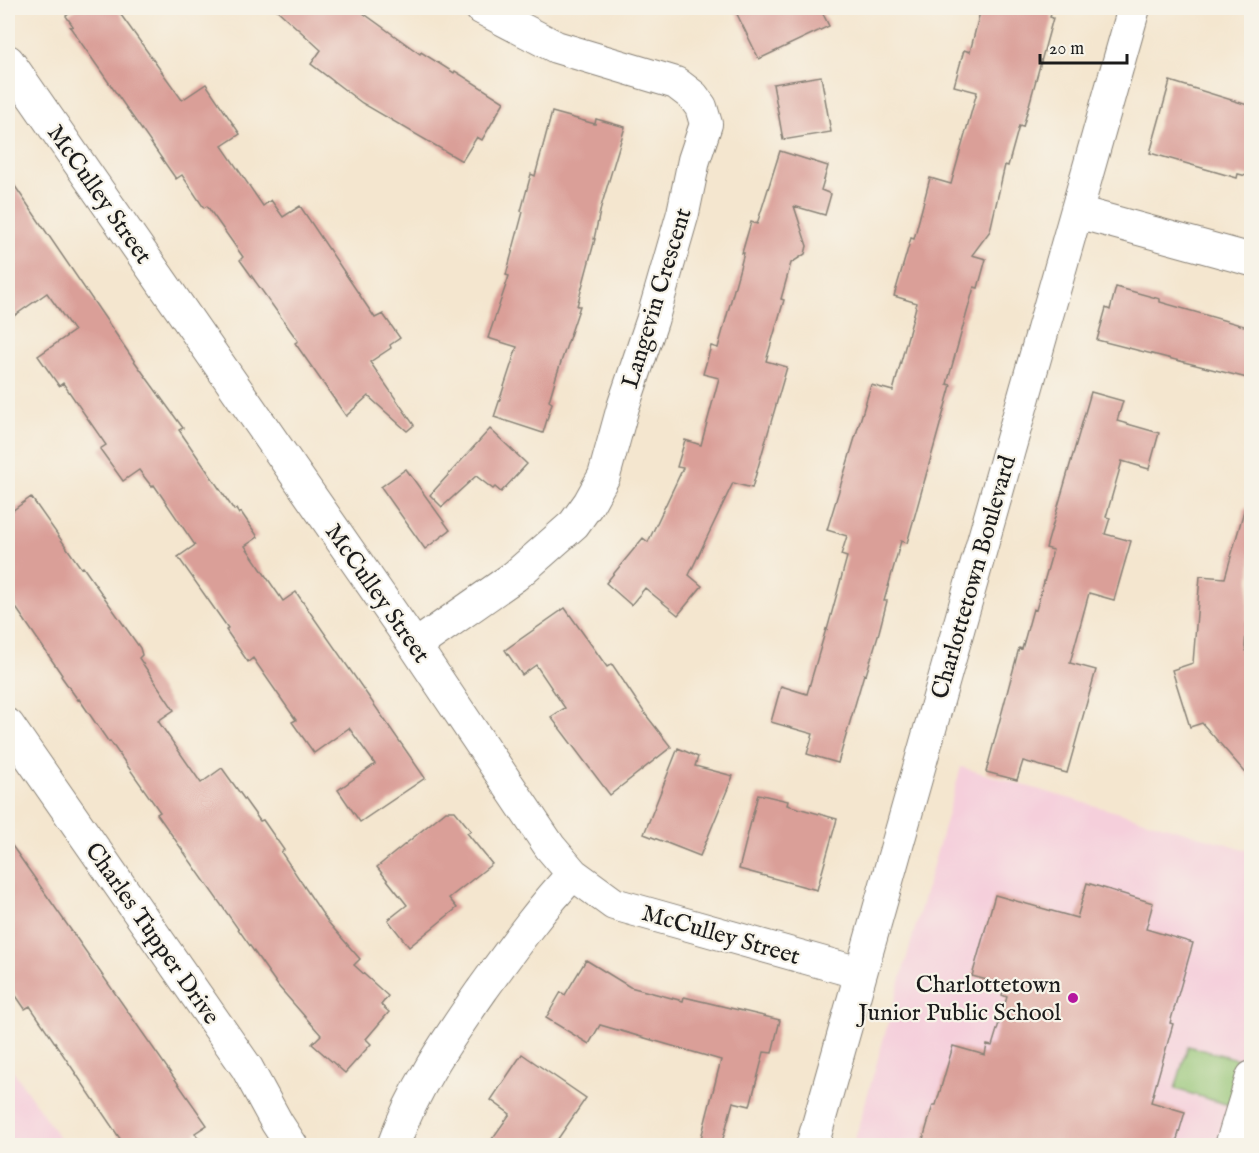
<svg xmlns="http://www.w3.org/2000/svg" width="1259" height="1153" font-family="'IM FELL English',serif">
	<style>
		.built { fill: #f5cfdb }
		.green { fill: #94c474; stroke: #587048; stroke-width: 1.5 }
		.building { fill: #da9f98 }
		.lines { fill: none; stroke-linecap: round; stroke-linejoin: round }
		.minor-casing { stroke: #888176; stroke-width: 34 }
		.minor { stroke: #fff; stroke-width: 32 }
		.poi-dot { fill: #b5179e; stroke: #f7f3e8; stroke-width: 2 }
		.labels { text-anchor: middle; stroke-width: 4.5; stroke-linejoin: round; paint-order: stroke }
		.street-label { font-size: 24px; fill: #1c1c1c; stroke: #f7f3e8 }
		.poi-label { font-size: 24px; fill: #1c1c1c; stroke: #f7f3e8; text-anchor: end }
	</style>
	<rect width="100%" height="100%" fill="#f7f3e8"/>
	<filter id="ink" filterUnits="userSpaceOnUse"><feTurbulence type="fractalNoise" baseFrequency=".0167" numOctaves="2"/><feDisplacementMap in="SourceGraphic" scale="12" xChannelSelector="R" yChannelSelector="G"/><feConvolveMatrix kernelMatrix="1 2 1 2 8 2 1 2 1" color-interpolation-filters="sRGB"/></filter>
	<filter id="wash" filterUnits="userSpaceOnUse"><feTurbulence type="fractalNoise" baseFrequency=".008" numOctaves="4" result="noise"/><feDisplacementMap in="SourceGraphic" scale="24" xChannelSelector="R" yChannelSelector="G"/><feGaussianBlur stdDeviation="1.35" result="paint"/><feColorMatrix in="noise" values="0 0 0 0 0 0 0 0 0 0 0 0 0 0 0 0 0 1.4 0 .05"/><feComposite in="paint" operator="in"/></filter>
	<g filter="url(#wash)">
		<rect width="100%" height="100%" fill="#f4e6cf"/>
		<!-- built -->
		<path class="built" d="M 961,767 L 1251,851 L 1251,1145 L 853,1146 Z
			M 8,1063 L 64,1145 L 8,1145 Z"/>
		<!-- green -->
		<path class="green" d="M 1188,1046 L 1245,1061 L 1232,1106 L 1175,1089 Z"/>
		<g id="blocks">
			<!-- building -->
			<path class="building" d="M 78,8 L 116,8 L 182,100 L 206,84 L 240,134 L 222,146 L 263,206 L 271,200 L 283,217 L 300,206 L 375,318 L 383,314 L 400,338 L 390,345 L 391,348 L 370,362 L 414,425 L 407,431 L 368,396 L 346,416 L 295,343 L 298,341 L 240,260 L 243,257 L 207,206 L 204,208 L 182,175 L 176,179 L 70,27 L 73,26 L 66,16 Z
				M 275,8 L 356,8 L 420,54 L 421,52 L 454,73 L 455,71 L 504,102 L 482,140 L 477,137 L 462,161 L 362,103 L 311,64 L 321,50 Z
				M 734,8 L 820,8 L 829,26 L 759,59 Z
				M 981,8 L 1053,8 L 1050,17 L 1053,18 L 1023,127 L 1019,126 L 1008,166 L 1005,165 L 990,231 L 972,255 L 986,259 L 978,288 L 974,287 L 947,384 L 951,385 L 915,515 L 907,543 L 901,541 L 884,601 L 887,601 L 879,632 L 866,675 L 864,674 L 838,763 L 807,754 L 813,734 L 771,722 L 781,686 L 807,694 L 826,629 L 827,630 L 847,557 L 841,555 L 847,536 L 827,530 L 871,385 L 893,391 L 917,303 L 894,296 L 911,238 L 914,239 L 930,178 L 951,184 L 977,92 L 954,86 L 964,50 L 970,52 Z
				M 821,76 L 831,132 L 783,140 L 773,84 Z
				M 1170,81 L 1251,106 L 1251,177 L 1238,174 L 1237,178 L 1150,153 Z
				M 552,112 L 595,124 L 596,119 L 625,127 L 601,207 L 594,239 L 595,239 L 577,306 L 580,306 L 556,377 L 549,401 L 552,403 L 543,433 L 494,417 L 517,347 L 488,338 L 509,276 L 506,275 L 523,212 L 521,211 L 531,174 L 535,176 Z
				M 780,151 L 828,166 L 821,190 L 831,194 L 825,215 L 794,206 L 807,246 L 805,254 L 791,263 L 781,299 L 784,300 L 766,361 L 787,367 L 752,488 L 733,483 L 689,575 L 702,586 L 678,615 L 645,588 L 631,605 L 606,583 L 643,538 L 648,542 L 683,468 L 677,467 L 685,440 L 701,445 L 719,378 L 703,374 L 711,346 L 718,348 L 744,253 L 742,253 L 751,222 L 757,224 Z
				M 8,176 L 135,362 L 183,428 L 179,430 L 234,510 L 236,509 L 239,514 L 241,512 L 258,537 L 245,546 L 283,601 L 296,592 L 425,778 L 360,822 L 338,790 L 375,764 L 349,728 L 314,753 L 292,722 L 296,720 L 253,658 L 248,662 L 226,630 L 228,628 L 178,557 L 195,545 L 154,485 L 152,487 L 139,470 L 123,481 L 100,449 L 106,445 L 63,383 L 59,386 L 38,356 L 74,331 L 47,293 L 8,320 Z
				M 1116,287 L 1160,299 L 1160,302 L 1251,328 L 1251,379 L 1097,340 L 1106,308 L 1110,310 Z
				M 1091,392 L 1123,401 L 1117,421 L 1159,433 L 1149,469 L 1122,461 L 1106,517 L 1110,518 L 1105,534 L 1131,541 L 1114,600 L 1089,593 L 1070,663 L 1096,670 L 1067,773 L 1023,761 L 1017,780 L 986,772 L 1019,648 L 1022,649 L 1033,609 L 1036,610 L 1053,550 L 1046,548 Z
				M 490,429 L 527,464 L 501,492 L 495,487 L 493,489 L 476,476 L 442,507 L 430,495 Z
				M 406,469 L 450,530 L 425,549 L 381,487 Z
				M 31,497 L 81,568 L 83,567 L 140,648 L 142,655 L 139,658 L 174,710 L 158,721 L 201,783 L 222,768 L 260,821 L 263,820 L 284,850 L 281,852 L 328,922 L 360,959 L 354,965 L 388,996 L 381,1005 L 389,1012 L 366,1039 L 371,1044 L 345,1073 L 312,1044 L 321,1035 L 279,987 L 157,814 L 160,812 L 110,741 L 108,741 L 79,699 L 78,700 L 61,676 L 62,675 L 8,596 L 8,514 Z
				M 1245,507 L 1251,508 L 1251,564 L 1245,647 L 1251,666 L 1251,779 L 1202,723 L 1190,727 L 1172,670 L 1193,663 L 1200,576 L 1225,578 Z
				M 565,608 L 607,667 L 612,664 L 646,715 L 671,747 L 610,795 L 551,717 L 565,708 L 536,665 L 522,675 L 505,650 Z
				M 678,748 L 698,757 L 695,766 L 733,776 L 700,856 L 644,834 Z
				M 758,794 L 788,801 L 787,805 L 837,819 L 817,890 L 739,869 Z
				M 446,811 L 455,811 L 471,831 L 467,833 L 492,864 L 449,898 L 457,908 L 409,947 L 388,920 L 407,905 L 377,867 Z
				M 8,840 L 207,1125 L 195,1133 L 203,1146 L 125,1146 L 30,1006 L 25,1009 L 8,984 Z
				M 1087,883 L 1153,903 L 1146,929 L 1193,943 L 1170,1023 L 1173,1024 L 1151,1102 L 1185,1112 L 1175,1146 L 921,1146 L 933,1105 L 936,1105 L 953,1046 L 985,1055 L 987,1045 L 992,1046 L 1007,997 L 1002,995 L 1005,985 L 972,976 L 995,895 L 1077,918 Z
				M 586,960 L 630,987 L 683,1001 L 684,997 L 780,1020 L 772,1053 L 764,1052 L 750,1106 L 733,1102 L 721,1146 L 699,1146 L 721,1060 L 600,1025 L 589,1044 L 546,1018 L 561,992 L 565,995 Z
				M 522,1054 L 586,1098 L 553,1146 L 487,1146 L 510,1114 L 491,1100 Z"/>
		</g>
	</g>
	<g filter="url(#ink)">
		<use href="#blocks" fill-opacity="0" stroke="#888176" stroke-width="1.5"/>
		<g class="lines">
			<defs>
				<path id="minor" d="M 8,61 L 415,646 L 550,847 L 573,874 L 614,904 L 860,973
					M 1077,212 L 1252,260
					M 415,646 L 515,576 L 574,524 L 589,503 L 604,476 L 623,407 L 652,321 L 683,213 L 694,160 L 706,124 L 701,107 L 693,96 L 676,83 L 556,47 L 481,8
					M 8,725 L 247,1068 L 277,1123 L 292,1146
					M 393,1146 C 413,1089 448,1039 482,990 C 511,950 539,910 573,874
					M 812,1146 L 1134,8
					M 1231,1146 L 1252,1077"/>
			</defs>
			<!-- minor casing -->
			<use href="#minor" class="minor-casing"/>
			<!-- minor -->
			<use href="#minor" class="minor"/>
		</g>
	</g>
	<!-- markers -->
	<circle class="poi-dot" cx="1073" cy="998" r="6"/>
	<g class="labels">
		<!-- street labels -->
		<g class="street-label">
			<text transform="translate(100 194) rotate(55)" y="8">McCulley Street</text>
			<text transform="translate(656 298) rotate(-73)" y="8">Langevin Crescent</text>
			<text transform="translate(973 577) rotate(-74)" y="8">Charlottetown Boulevard</text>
			<text transform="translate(378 593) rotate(55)" y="8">McCulley Street</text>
			<text transform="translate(153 933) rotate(55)" y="8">Charles Tupper Drive</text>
			<text transform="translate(721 934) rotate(16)" y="8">McCulley Street</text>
		</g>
		<!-- poi labels -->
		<g class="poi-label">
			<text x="1061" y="992">Charlottetown<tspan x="1061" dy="28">Junior Public School</tspan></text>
		</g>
	</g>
	<!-- margin -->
	<rect width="1259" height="1153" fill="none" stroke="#f7f3e8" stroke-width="30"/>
	<!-- scale -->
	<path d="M1040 54v9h87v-9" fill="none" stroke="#1c1c1c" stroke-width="3"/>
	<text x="1049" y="54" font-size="18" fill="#1c1c1c" stroke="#f7f3e8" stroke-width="4.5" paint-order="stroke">20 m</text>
</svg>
